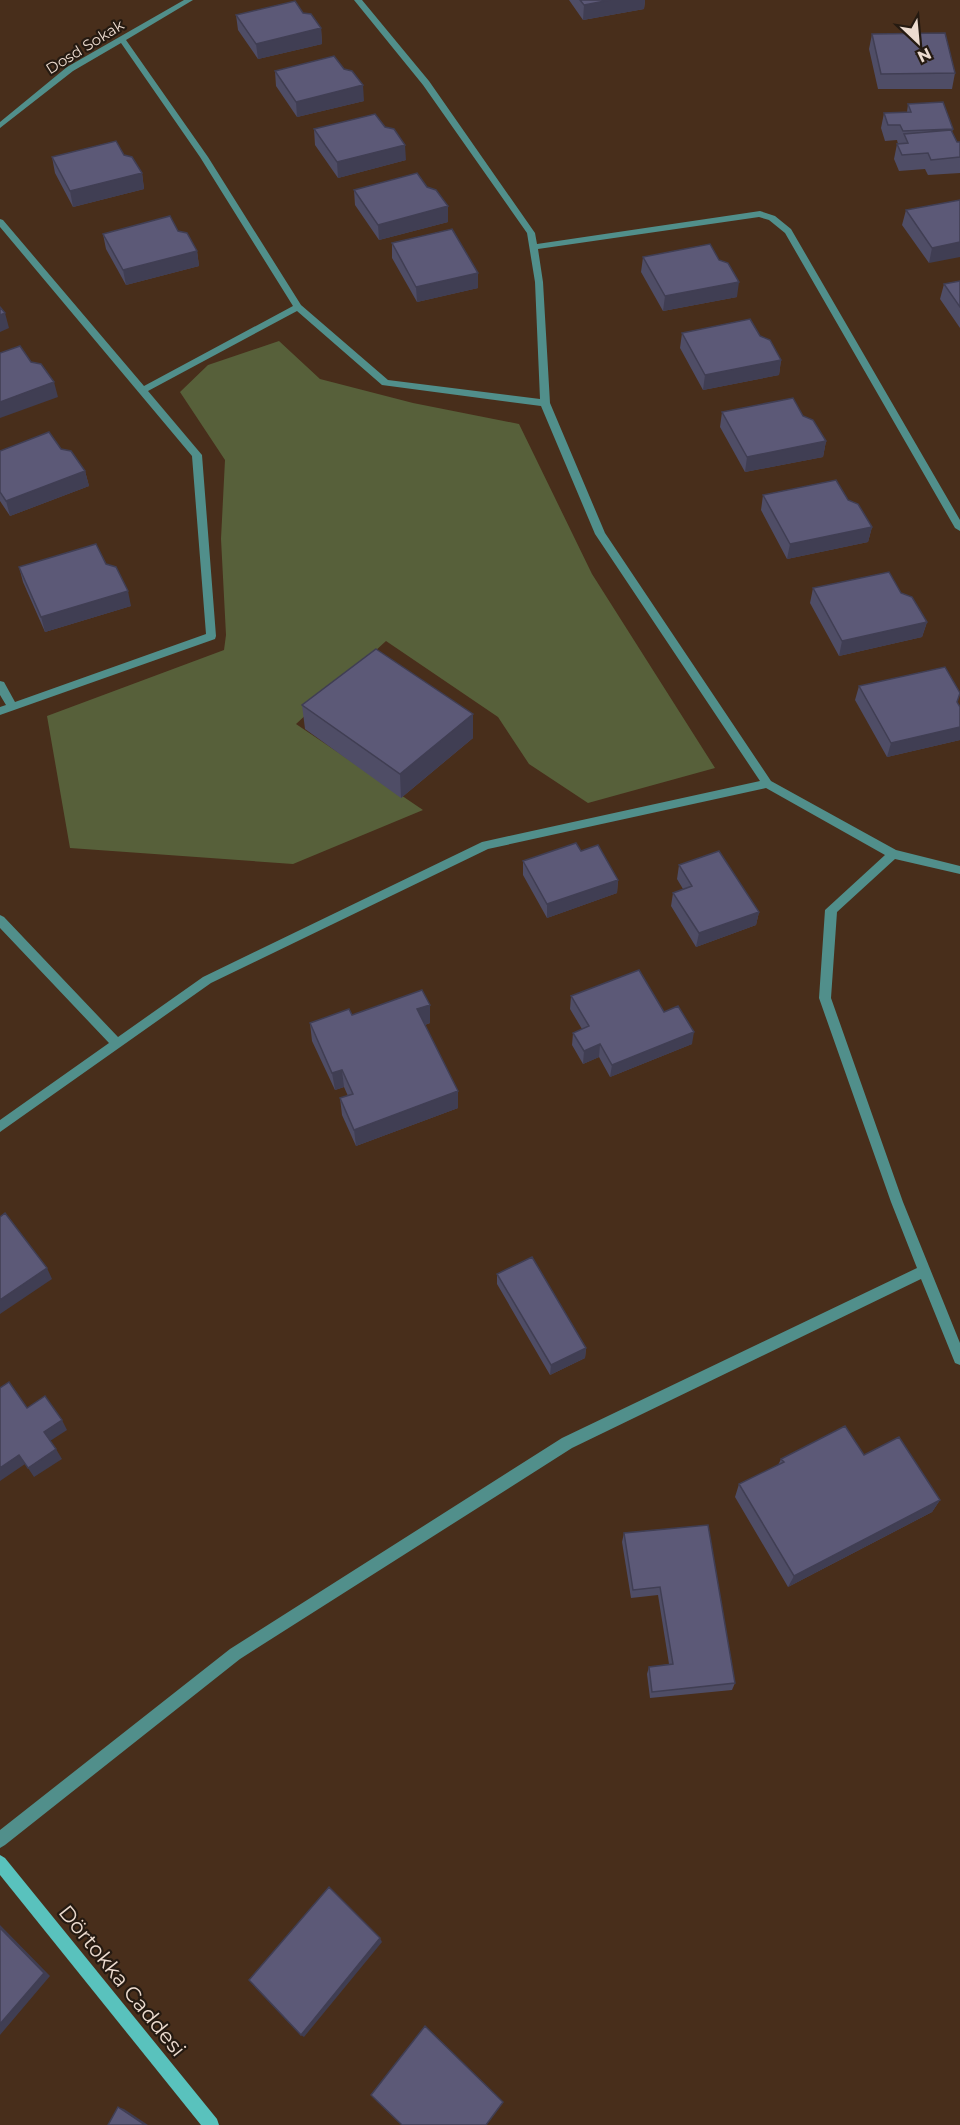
<svg xmlns="http://www.w3.org/2000/svg" width="960" height="2125" font-family="Montserrat,sans-serif">
	<style>
		.green { fill: #57603a }
		.lines { fill: none; stroke-linecap: round; stroke-linejoin: round }
		.street { fill: #518f8b; fill-rule: evenodd }
		.secondary { fill: #59c2bd; fill-rule: evenodd }
		.wall { fill: #4f4d66 }
		.shaded-wall { fill: #403e53 }
		.building { fill: #5c5977; stroke: #403e53; stroke-width: 1.5 }
		.labels { text-anchor: middle; stroke-width: 4.5; stroke-linejoin: round; paint-order: stroke }
		.far-street-label { font-size: 15px; fill: #ecdbcf; stroke: #251a11 }
		.near-street-label { font-size: 21px; fill: #ecdbcf; stroke: #251a11 }
	</style>
	<rect width="100%" height="100%" fill="#482e1b"/>
	<!-- green -->
	<path class="green" d="M 279,341 L 320,379 L 413,403 L 519,424 L 592,574 L 715,768 L 588,803 L 529,764 L 498,717 L 386,641 L 296,724 L 423,810 L 293,864 L 70,848 L 47,716 L 224,650 L 226,635 L 221,539 L 225,460 L 180,392 L 208,365 Z"/>
	<g class="lines">
		<!-- street -->
		<path class="street" d="M 184,0 L 193,0 L 126,40 L 208,157 L 301,305 L 388,380 L 540,399 L 535,282 L 527,233 L 423,85 L 354,0 L 362,0 L 429,81 L 535,233 L 537,244 L 760,211 L 775,216 L 791,229 L 960,520 L 960,531 L 955,528 L 785,233 L 769,220 L 759,217 L 538,249 L 543,282 L 550,403 L 605,533 L 771,781 L 896,850 L 960,866 L 960,874 L 895,859 L 837,912 L 831,998 L 903,1202 L 960,1343 L 960,1365 L 955,1363 L 921,1279 L 572,1448 L 240,1659 L 5,1845 L 0,1848 L 0,1830 L 230,1649 L 562,1438 L 917,1268 L 891,1202 L 819,998 L 825,910 L 885,855 L 766,788 L 488,849 L 211,983 L 0,1132 L 0,1120 L 109,1043 L 0,928 L 0,915 L 4,917 L 118,1037 L 203,977 L 482,842 L 760,781 L 595,534 L 541,406 L 382,385 L 297,311 L 148,391 L 202,455 L 216,636 L 215,639 L 0,715 L 0,707 L 6,705 L 0,695 L 0,681 L 4,682 L 15,702 L 206,634 L 192,456 L 0,227 L 0,219 L 3,220 L 144,386 L 293,306 L 200,157 L 121,43 L 73,71 L 0,128 L 0,122 L 67,67 Z"/>
		<!-- secondary -->
		<path class="secondary" d="M 0,1855 L 5,1858 L 217,2119 L 219,2125 L 201,2125 L 0,1875 Z"/>
	</g>
	<!-- wall -->
	<path class="wall" d="M 569,0 L 645,0 L 644,9 L 583,20 Z
		M 303,13 L 321,28 L 322,44 L 258,59 L 238,30 L 236,15 Z
		M 872,34 L 955,73 L 952,89 L 878,89 L 869,49 Z
		M 275,71 L 364,101 L 297,117 L 276,86 Z
		M 908,104 L 953,129 L 952,132 L 957,142 L 960,142 L 960,173 L 928,175 L 925,169 L 899,171 L 894,159 L 897,144 L 898,144 L 897,140 L 885,141 L 881,128 L 884,113 L 907,112 Z
		M 314,129 L 406,160 L 338,178 L 315,145 Z
		M 124,155 L 142,173 L 144,189 L 73,207 L 55,173 L 52,157 Z
		M 427,187 L 448,206 L 448,222 L 379,240 L 355,205 L 354,190 Z
		M 960,200 L 929,263 L 902,225 L 906,210 Z
		M 103,234 L 197,251 L 199,266 L 126,285 L 106,249 Z
		M 392,243 L 478,288 L 417,302 L 392,258 Z
		M 643,257 L 737,297 L 663,311 L 641,272 Z
		M 960,281 L 960,328 L 940,299 L 944,284 Z
		M 682,333 L 760,336 L 781,360 L 779,375 L 703,390 L 680,348 Z
		M 722,412 L 803,416 L 826,441 L 823,457 L 745,472 L 720,427 Z
		M 0,451 L 85,471 L 89,486 L 10,516 L 0,501 Z
		M 763,495 L 872,527 L 868,542 L 787,559 L 761,510 Z
		M 106,564 L 131,606 L 45,632 L 23,582 L 19,567 Z
		M 813,588 L 901,593 L 927,622 L 922,637 L 839,656 L 810,603 Z
		M 859,686 L 957,703 L 960,707 L 960,740 L 887,757 L 855,700 Z
		M 302,705 L 473,738 L 401,798 L 305,729 Z
		M 581,851 L 618,880 L 617,893 L 547,918 L 523,875 L 523,861 Z
		M 679,865 L 759,912 L 756,925 L 696,947 L 671,906 L 673,893 L 683,889 L 677,879 Z
		M 571,996 L 664,1012 L 692,1044 L 610,1077 L 599,1057 L 583,1064 L 572,1045 L 573,1033 L 582,1029 L 570,1009 Z
		M 352,1015 L 430,1023 L 425,1025 L 458,1108 L 356,1146 L 342,1115 L 340,1098 L 348,1096 L 344,1087 L 335,1090 L 312,1041 L 310,1023 Z
		M 497,1274 L 586,1348 L 585,1358 L 550,1375 L 497,1284 Z
		M 864,1455 L 940,1500 L 932,1512 L 788,1587 L 735,1497 L 739,1484 L 778,1465 L 781,1459 Z
		M 624,1533 L 735,1683 L 732,1690 L 650,1698 L 647,1674 L 649,1667 L 669,1664 L 658,1595 L 631,1598 L 622,1542 Z"/>
	<!-- shaded-wall -->
	<path class="shaded-wall" d="M 610,0 L 645,0 L 644,9 L 583,20 L 584,5 Z
		M 321,28 L 322,44 L 258,59 L 256,44 Z
		M 363,85 L 364,101 L 297,117 L 296,102 Z
		M 405,145 L 406,160 L 338,178 L 337,162 Z
		M 142,173 L 144,189 L 73,207 L 70,191 Z
		M 448,206 L 448,222 L 379,240 L 378,225 Z
		M 960,242 L 960,257 L 929,263 L 932,248 Z
		M 197,251 L 199,266 L 126,285 L 123,270 Z
		M 478,273 L 478,288 L 417,302 L 416,287 Z
		M 739,282 L 737,297 L 663,311 L 665,296 Z
		M 5,313 L 9,328 L 0,332 L 0,315 Z
		M 781,360 L 779,375 L 703,390 L 705,375 Z
		M 54,382 L 58,397 L 0,418 L 0,402 Z
		M 826,441 L 823,457 L 745,472 L 747,457 Z
		M 85,471 L 89,486 L 10,516 L 6,501 Z
		M 872,527 L 868,542 L 787,559 L 790,544 Z
		M 128,591 L 131,606 L 45,632 L 41,617 Z
		M 927,622 L 922,637 L 839,656 L 842,641 Z
		M 473,714 L 473,738 L 401,798 L 400,774 Z
		M 960,727 L 960,740 L 887,757 L 891,743 Z
		M 618,880 L 617,893 L 547,918 L 547,904 Z
		M 759,912 L 756,925 L 696,947 L 699,933 Z
		M 430,1005 L 430,1023 L 418,1027 L 417,1009 Z
		M 694,1032 L 692,1044 L 610,1077 L 612,1065 Z
		M 600,1044 L 599,1057 L 583,1064 L 584,1051 Z
		M 342,1070 L 344,1087 L 335,1090 L 332,1073 Z
		M 458,1091 L 458,1108 L 356,1146 L 354,1130 Z
		M 47,1268 L 52,1279 L 0,1314 L 0,1300 Z
		M 586,1348 L 585,1358 L 550,1375 L 551,1365 Z
		M 62,1420 L 67,1430 L 50,1441 L 44,1432 Z
		M 56,1449 L 62,1459 L 34,1477 L 28,1468 Z
		M 19,1455 L 25,1464 L 0,1481 L 0,1468 Z
		M 940,1500 L 932,1512 L 788,1587 L 794,1576 Z
		M 0,1925 L 50,1976 L 0,2035 Z
		M 380,1938 L 382,1942 L 304,2037 L 301,2035 Z
		M 118,2107 L 124,2109 L 148,2125 L 145,2125 Z"/>
	<!-- building -->
	<path class="building" d="M 580,0 L 610,0 L 584,5 Z
		M 295,1 L 303,13 L 311,14 L 321,28 L 256,44 L 236,15 Z
		M 945,33 L 955,73 L 881,74 L 872,34 Z
		M 334,56 L 344,69 L 352,71 L 363,85 L 296,102 L 275,71 Z
		M 943,102 L 953,129 L 903,131 L 900,125 L 888,125 L 884,113 L 911,112 L 908,104 Z
		M 375,114 L 385,127 L 394,129 L 405,145 L 337,162 L 314,129 Z
		M 951,130 L 957,142 L 960,142 L 960,157 L 931,160 L 928,153 L 902,155 L 897,144 L 908,143 L 904,134 Z
		M 116,141 L 124,155 L 132,157 L 142,173 L 70,191 L 52,157 Z
		M 417,173 L 427,187 L 436,190 L 448,206 L 378,225 L 354,190 Z
		M 960,200 L 960,242 L 932,248 L 906,210 Z
		M 170,216 L 178,231 L 187,233 L 197,251 L 123,270 L 103,234 Z
		M 452,229 L 478,273 L 416,287 L 392,243 Z
		M 710,244 L 719,260 L 728,263 L 739,282 L 665,296 L 643,257 Z
		M 960,281 L 960,307 L 944,284 Z
		M 0,307 L 5,313 L 0,315 Z
		M 750,319 L 760,336 L 770,340 L 781,360 L 705,375 L 682,333 Z
		M 20,346 L 31,362 L 41,364 L 54,382 L 0,402 L 0,353 Z
		M 793,398 L 803,416 L 813,420 L 826,441 L 747,457 L 722,412 Z
		M 49,432 L 61,449 L 71,451 L 85,471 L 6,501 L 0,492 L 0,451 Z
		M 836,480 L 848,500 L 858,504 L 872,527 L 790,544 L 763,495 Z
		M 96,544 L 106,564 L 116,567 L 128,591 L 41,617 L 19,567 Z
		M 889,572 L 901,593 L 912,597 L 927,622 L 842,641 L 813,588 Z
		M 376,649 L 473,714 L 400,774 L 302,705 Z
		M 945,667 L 960,693 L 957,702 L 960,707 L 960,727 L 891,743 L 859,686 Z
		M 576,843 L 581,851 L 598,845 L 618,880 L 547,904 L 523,861 Z
		M 719,851 L 759,912 L 699,933 L 673,893 L 692,886 L 679,865 Z
		M 639,970 L 664,1012 L 678,1006 L 694,1032 L 612,1065 L 600,1044 L 584,1051 L 573,1033 L 589,1026 L 571,996 Z
		M 422,990 L 430,1005 L 417,1009 L 458,1091 L 354,1130 L 340,1098 L 353,1094 L 342,1070 L 332,1073 L 310,1023 L 349,1009 L 352,1015 Z
		M 5,1213 L 47,1268 L 0,1300 L 0,1217 Z
		M 532,1257 L 586,1348 L 551,1365 L 497,1274 Z
		M 9,1382 L 27,1408 L 45,1396 L 62,1420 L 44,1432 L 56,1449 L 28,1468 L 19,1455 L 0,1468 L 0,1388 Z
		M 845,1426 L 864,1455 L 899,1437 L 940,1500 L 794,1576 L 739,1484 L 784,1462 L 781,1459 Z
		M 708,1525 L 735,1683 L 652,1692 L 649,1667 L 673,1664 L 660,1587 L 633,1590 L 624,1533 Z
		M 329,1887 L 380,1938 L 301,2035 L 249,1980 Z
		M 0,1928 L 44,1973 L 0,2024 Z
		M 425,2026 L 503,2102 L 486,2125 L 402,2125 L 371,2095 Z
		M 118,2107 L 145,2125 L 108,2125 Z"/>
	<g class="labels">
		<!-- far-street labels -->
		<g class="far-street-label">
			<text transform="translate(85 47) rotate(-32)" y="5">Dosd Sokak</text>
		</g>
		<!-- near-street labels -->
		<g class="near-street-label">
			<text transform="translate(122 1981) rotate(51)" y="7">Dörtokka Caddesi</text>
		</g>
	</g>
	<!-- north arrow -->
	<g transform="translate(918 42) rotate(154)" stroke="#251a11" stroke-width="4.5" paint-order="stroke">
	<path d="M0-4.5L10 22L0 15L-10 22Z" fill="#ecdbcf"/>
	<text y="-9" font-size="16" font-weight="bold" text-anchor="middle" fill="#ecdbcf">N</text>
	</g>
</svg>
